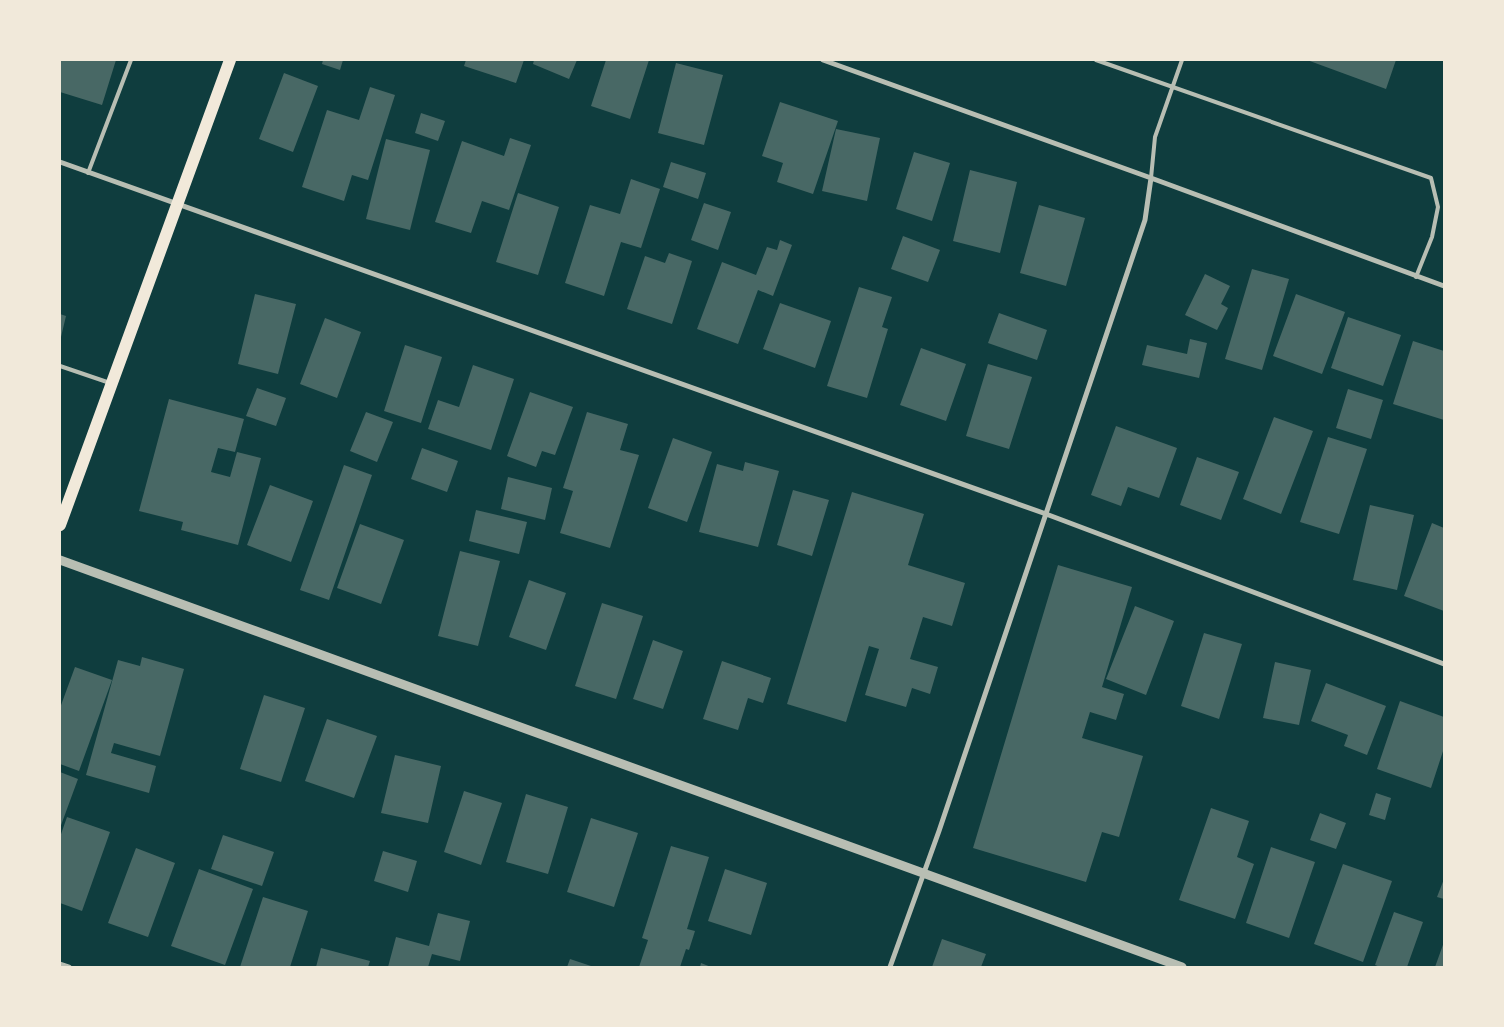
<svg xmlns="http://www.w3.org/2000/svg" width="1504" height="1027" font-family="'IBM Plex Serif',serif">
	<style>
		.building { fill: #486865 }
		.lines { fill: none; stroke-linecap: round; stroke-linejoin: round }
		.service { stroke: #b8beb3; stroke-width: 4 }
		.minor { stroke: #b8beb3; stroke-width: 5 }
		.tertiary { stroke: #b8beb3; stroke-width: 9 }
		.primary { stroke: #f1e9da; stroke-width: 12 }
	</style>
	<rect width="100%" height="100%" fill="#0f3d3e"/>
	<!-- building -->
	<path class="building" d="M 60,60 L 116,60 L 102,105 L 60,92 Z
		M 323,60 L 343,60 L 340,70 L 322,64 Z
		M 466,60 L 524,60 L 516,83 L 464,66 Z
		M 534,60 L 577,60 L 569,79 L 533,64 Z
		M 606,60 L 649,60 L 630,119 L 591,106 Z
		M 1307,60 L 1396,60 L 1386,89 Z
		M 676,63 L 723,75 L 704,145 L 658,133 Z
		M 284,73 L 318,86 L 293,152 L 259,139 Z
		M 370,87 L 395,95 L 368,180 L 352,175 L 344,201 L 302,187 L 327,110 L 359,120 Z
		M 780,102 L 838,121 L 813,194 L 777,182 L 783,163 L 762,156 Z
		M 421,113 L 445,121 L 438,141 L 415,133 Z
		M 836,129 L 880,138 L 867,201 L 822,191 Z
		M 510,138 L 531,145 L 509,210 L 482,201 L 471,233 L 435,222 L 462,141 L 504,156 Z
		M 386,139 L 430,150 L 410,230 L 366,219 Z
		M 914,152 L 950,163 L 932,221 L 896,209 Z
		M 671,162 L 706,173 L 698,199 L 663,187 Z
		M 970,170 L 1017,182 L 1000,253 L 953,241 Z
		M 631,179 L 660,189 L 641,248 L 621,242 L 604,296 L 565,283 L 590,205 L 620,214 Z
		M 518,193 L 559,207 L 538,275 L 496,262 Z
		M 704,203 L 731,212 L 718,250 L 691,240 Z
		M 1039,205 L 1085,218 L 1066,286 L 1020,273 Z
		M 903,236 L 940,250 L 928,282 L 891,269 Z
		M 780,240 L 792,245 L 773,296 L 758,290 L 738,344 L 697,329 L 722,262 L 756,275 L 767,247 L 777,250 Z
		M 669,253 L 692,261 L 672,324 L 627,309 L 645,256 L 665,263 Z
		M 1252,269 L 1289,279 L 1262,370 L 1225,359 Z
		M 1205,274 L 1230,286 L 1221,304 L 1228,308 L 1217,330 L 1185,315 Z
		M 859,287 L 892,297 L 882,327 L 888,329 L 867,398 L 827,386 Z
		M 255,294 L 296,304 L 278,374 L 238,364 Z
		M 1296,294 L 1345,312 L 1322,374 L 1273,356 Z
		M 780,303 L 831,321 L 815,368 L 763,349 Z
		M 999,313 L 1047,330 L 1037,360 L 988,343 Z
		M 60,314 L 66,316 L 61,337 L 60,337 Z
		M 1348,317 L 1401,335 L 1383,386 L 1331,368 Z
		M 325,318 L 361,332 L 337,398 L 300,384 Z
		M 1190,339 L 1207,343 L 1199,378 L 1142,365 L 1147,345 L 1187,354 Z
		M 1413,341 L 1444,351 L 1444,420 L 1393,404 Z
		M 405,345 L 442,357 L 421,423 L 384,411 Z
		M 921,348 L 966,364 L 946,421 L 900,405 Z
		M 988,364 L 1032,377 L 1009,449 L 966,436 Z
		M 473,365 L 514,379 L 491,450 L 428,429 L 438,400 L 459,407 Z
		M 257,388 L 286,398 L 276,426 L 246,416 Z
		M 1348,389 L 1383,400 L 1371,439 L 1336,428 Z
		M 530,392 L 573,407 L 555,455 L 542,451 L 536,467 L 507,456 Z
		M 169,399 L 244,419 L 235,452 L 218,448 L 211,472 L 230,477 L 237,452 L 261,458 L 238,545 L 181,530 L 183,522 L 139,511 Z
		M 366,412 L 393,422 L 377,462 L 350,451 Z
		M 587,412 L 628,424 L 620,450 L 639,455 L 610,548 L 560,533 L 573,491 L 563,488 Z
		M 1274,417 L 1313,431 L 1281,514 L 1243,499 Z
		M 1116,426 L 1177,448 L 1159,498 L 1128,487 L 1121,506 L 1091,495 Z
		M 1328,437 L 1367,449 L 1339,534 L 1300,522 Z
		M 673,438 L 712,452 L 687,522 L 648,508 Z
		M 422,448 L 458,461 L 447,492 L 411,479 Z
		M 1197,457 L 1239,472 L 1221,520 L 1180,505 Z
		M 745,462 L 779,471 L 758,547 L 699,532 L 717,464 L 743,471 Z
		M 344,465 L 372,475 L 329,600 L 300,590 Z
		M 508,477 L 552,488 L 545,520 L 501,509 Z
		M 270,485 L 313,501 L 291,562 L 247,545 Z
		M 793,490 L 829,500 L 812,556 L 777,545 Z
		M 852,492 L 924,514 L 908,565 L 965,583 L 952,626 L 923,617 L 910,659 L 938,667 L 930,694 L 912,688 L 906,707 L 865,695 L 879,649 L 869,646 L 846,722 L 787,704 Z
		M 1370,505 L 1414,515 L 1397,590 L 1353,580 Z
		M 476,510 L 527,522 L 519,554 L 469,541 Z
		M 1432,523 L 1444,528 L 1444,611 L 1404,596 Z
		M 360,524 L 404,540 L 381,604 L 337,588 Z
		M 460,551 L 500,561 L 478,646 L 438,636 Z
		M 1058,565 L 1132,587 L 1102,687 L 1124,694 L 1116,720 L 1090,712 L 1082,738 L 1143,756 L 1119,837 L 1102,832 L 1086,882 L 973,848 Z
		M 529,580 L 566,593 L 546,650 L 509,637 Z
		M 602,603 L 643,616 L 616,699 L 575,686 Z
		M 1135,606 L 1174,621 L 1146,695 L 1106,679 Z
		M 1204,633 L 1242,644 L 1219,719 L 1181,706 Z
		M 653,640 L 683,651 L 663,709 L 633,699 Z
		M 142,657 L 184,669 L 160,756 L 114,743 L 111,753 L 156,766 L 149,793 L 86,775 L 118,660 L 140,666 Z
		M 722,661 L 771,678 L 763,703 L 748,698 L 738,730 L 703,719 Z
		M 1275,662 L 1311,670 L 1299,725 L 1263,718 Z
		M 75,667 L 112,680 L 79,771 L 60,764 L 60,708 Z
		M 1326,683 L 1386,706 L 1367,755 L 1344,746 L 1348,735 L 1311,721 Z
		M 264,695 L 305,708 L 281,782 L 240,769 Z
		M 1400,701 L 1444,717 L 1444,748 L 1431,788 L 1377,769 Z
		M 327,719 L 377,736 L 354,798 L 305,781 Z
		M 395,755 L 441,766 L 428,823 L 381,813 Z
		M 60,772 L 78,779 L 60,828 Z
		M 464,791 L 502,803 L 481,865 L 444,852 Z
		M 1376,793 L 1391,798 L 1385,820 L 1369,815 Z
		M 526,794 L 568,807 L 548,874 L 506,862 Z
		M 1211,808 L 1249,821 L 1237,857 L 1254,864 L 1235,919 L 1179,900 Z
		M 1320,813 L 1346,823 L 1336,849 L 1310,840 Z
		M 67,817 L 110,832 L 82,911 L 60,903 L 60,837 Z
		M 591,818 L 638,833 L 614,907 L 567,892 Z
		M 223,835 L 274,852 L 262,886 L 211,869 Z
		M 671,846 L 709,857 L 687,929 L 695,931 L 689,950 L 686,949 L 680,967 L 639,967 L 648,940 L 642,938 Z
		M 1271,847 L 1315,862 L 1289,938 L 1246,923 Z
		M 136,848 L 175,863 L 148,937 L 108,923 Z
		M 383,851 L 417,861 L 408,892 L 374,881 Z
		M 1343,864 L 1392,881 L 1363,962 L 1314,944 Z
		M 199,869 L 253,889 L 225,965 L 171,946 Z
		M 725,869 L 767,883 L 751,935 L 708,921 Z
		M 1444,879 L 1444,899 L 1437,897 Z
		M 263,897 L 308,911 L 290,967 L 240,967 Z
		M 1394,912 L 1423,922 L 1407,967 L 1380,967 L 1375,965 Z
		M 438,913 L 470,921 L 460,961 L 432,954 L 428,967 L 388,967 L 396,937 L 429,946 Z
		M 942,939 L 986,954 L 981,967 L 932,967 Z
		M 1444,942 L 1444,967 L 1435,967 Z
		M 321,948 L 370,961 L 368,967 L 316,967 Z
		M 570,959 L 594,967 L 567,967 Z
		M 701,963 L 711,967 L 700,967 Z"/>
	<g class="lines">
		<!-- service -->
		<path class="service" d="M 1096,60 L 1431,178 L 1438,207 L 1432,237 L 1416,277
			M 88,173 L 131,60
			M 1151,178 L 1155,137 L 1182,60
			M 60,366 L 110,383"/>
		<!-- minor -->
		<path class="minor" d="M 823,60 L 1151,178 L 1444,286
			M 60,162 L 1046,514 L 1444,664
			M 60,964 L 69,967
			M 890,967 L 939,831 L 1145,220 L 1151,178"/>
		<!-- tertiary -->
		<path class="tertiary" d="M 60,560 L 1182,967"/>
		<!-- primary -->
		<path class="primary" d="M 60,525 L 230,60"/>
	</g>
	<!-- border -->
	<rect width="1504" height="1027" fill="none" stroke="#f1e9da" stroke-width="122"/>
</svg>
